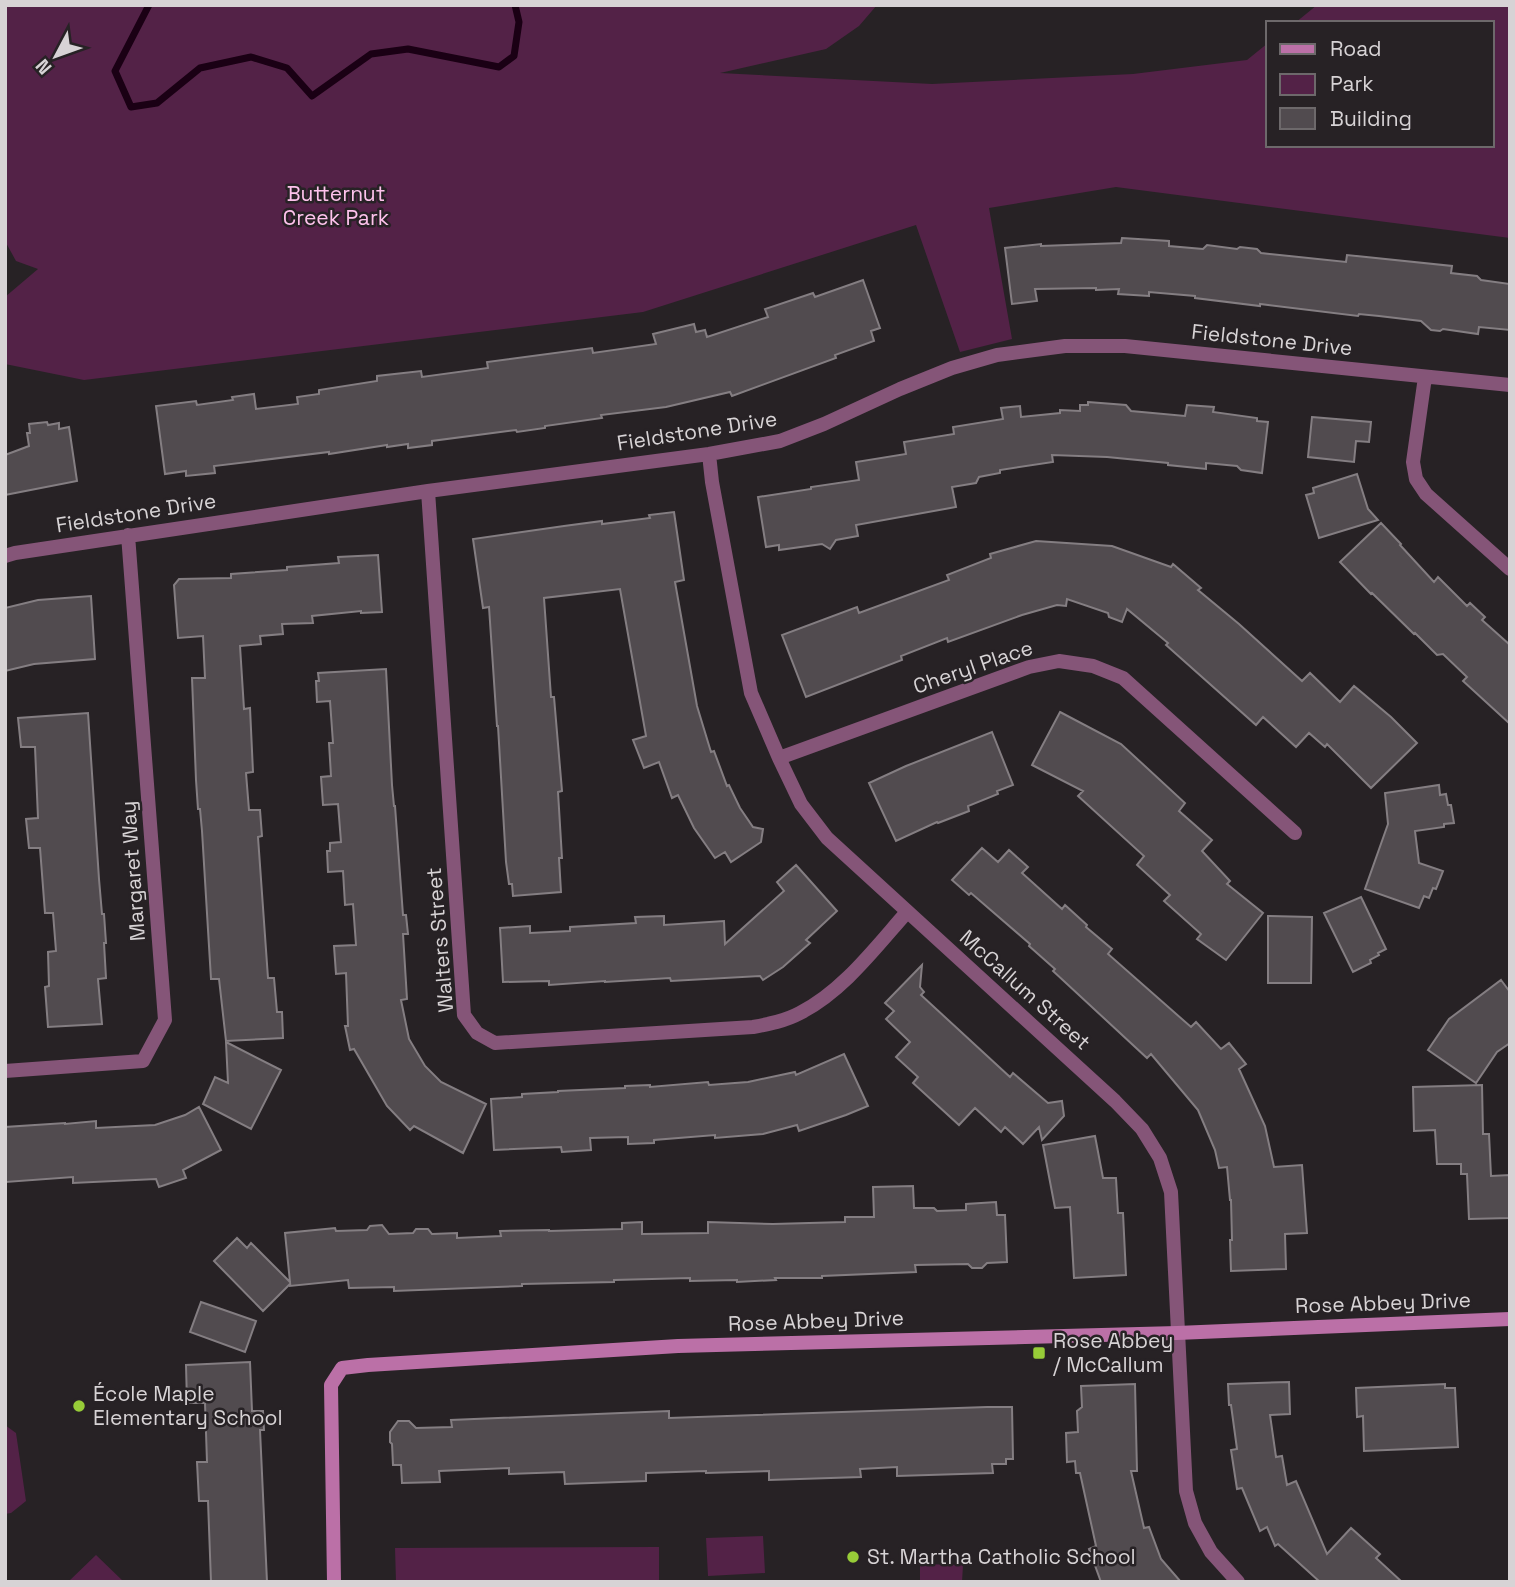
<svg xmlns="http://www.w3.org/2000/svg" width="1515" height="1587" font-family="'Space Grotesk',sans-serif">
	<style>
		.green { fill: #532247 }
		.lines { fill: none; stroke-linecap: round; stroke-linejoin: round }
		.stream { stroke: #1a0014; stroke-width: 7 }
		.building { fill: #514b4f; stroke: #847e82; stroke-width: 2 }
		.street { stroke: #855578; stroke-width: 14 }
		.secondary { stroke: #bb70a7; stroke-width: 14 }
		.poi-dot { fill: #97cc38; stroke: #272225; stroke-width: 2.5 }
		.labels { text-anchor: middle; stroke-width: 5; stroke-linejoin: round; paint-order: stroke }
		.park-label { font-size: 21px; fill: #fec2ec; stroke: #272225 }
		.street-label { font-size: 21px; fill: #d7d3d5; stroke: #272225 }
		.poi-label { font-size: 21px; fill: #d7d3d5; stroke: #272225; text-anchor: start }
	</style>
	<rect width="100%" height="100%" fill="#272225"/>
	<!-- green -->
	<path class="green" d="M 5,5 L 877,5 L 859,26 L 826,49 L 720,73 L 932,84 L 1133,74 L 1247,60 L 1268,43 L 1268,145 L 1492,145 L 1492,23 L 1295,23 L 1317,5 L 1510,5 L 1510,238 L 1116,187 L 989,208 L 1012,339 L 960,352 L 916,225 L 643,312 L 84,380 L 5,364 L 5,297 L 38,269 L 16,261 L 5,241 Z
		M 5,1425 L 16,1433 L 26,1501 L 11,1513 L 5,1514 Z
		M 763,1536 L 765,1573 L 708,1576 L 706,1538 Z
		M 659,1547 L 659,1582 L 396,1582 L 395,1548 Z
		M 96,1555 L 124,1582 L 68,1582 Z
		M 920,1564 L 963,1565 L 962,1582 L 920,1582 Z"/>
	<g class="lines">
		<!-- stream -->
		<path class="stream" d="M 149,5 L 115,71 L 131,107 L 157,103 L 200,68 L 251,57 L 287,68 L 312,96 L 371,54 L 408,49 L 499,67 L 514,56 L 519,22 L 515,5"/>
	</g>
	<!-- building -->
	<path class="building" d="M 1122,238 L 1169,241 L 1169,246 L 1203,249 L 1207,245 L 1237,249 L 1240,247 L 1257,249 L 1261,253 L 1346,262 L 1347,255 L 1452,266 L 1451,273 L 1477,276 L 1481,280 L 1510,284 L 1510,330 L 1479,327 L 1478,334 L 1443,329 L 1440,331 L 1431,330 L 1421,321 L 1379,316 L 1359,314 L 1358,316 L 1260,304 L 1260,306 L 1195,298 L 1195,296 L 1149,292 L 1149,296 L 1118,294 L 1119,289 L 1096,290 L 1096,288 L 1035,289 L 1037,301 L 1012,304 L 1005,248 L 1041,244 L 1041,246 L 1121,243 Z
		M 863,280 L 880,328 L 871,331 L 874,341 L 835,355 L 836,358 L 732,396 L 730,392 L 666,407 L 601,415 L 602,418 L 545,426 L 545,428 L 517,432 L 516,430 L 432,441 L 432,445 L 408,448 L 408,444 L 387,447 L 387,445 L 329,454 L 329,452 L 214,466 L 215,473 L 186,476 L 186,471 L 165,474 L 156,406 L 196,401 L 197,405 L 233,400 L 232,397 L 254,394 L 256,409 L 298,404 L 297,397 L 319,394 L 319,390 L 377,381 L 377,376 L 421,371 L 422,377 L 488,368 L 487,362 L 592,348 L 593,353 L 656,344 L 653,334 L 694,324 L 696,332 L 705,330 L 707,337 L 768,317 L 765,309 L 813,293 L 815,297 Z
		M 1088,402 L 1126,405 L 1131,411 L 1185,416 L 1187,405 L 1214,407 L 1213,412 L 1257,418 L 1257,421 L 1268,422 L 1262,473 L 1241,470 L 1237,466 L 1206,463 L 1206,469 L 1168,465 L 1168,463 L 1107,457 L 1052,455 L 1053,462 L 1000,470 L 1000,473 L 979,477 L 976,483 L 952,487 L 956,507 L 856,525 L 858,536 L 836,540 L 830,549 L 822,544 L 779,550 L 779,545 L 766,547 L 758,497 L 811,489 L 811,487 L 859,480 L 856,462 L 906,454 L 904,442 L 954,434 L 953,427 L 1003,419 L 1001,408 L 1020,406 L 1021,417 L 1060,413 L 1060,410 L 1080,411 L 1080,405 L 1088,405 Z
		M 1312,417 L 1371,422 L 1369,442 L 1356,441 L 1354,462 L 1308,457 Z
		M 47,422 L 48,425 L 59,423 L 59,429 L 69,427 L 77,481 L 5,495 L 5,455 L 29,446 L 27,433 L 30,433 L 29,424 Z
		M 1357,474 L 1368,509 L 1378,520 L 1319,538 L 1306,495 L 1314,493 L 1313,488 Z
		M 674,512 L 684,580 L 675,582 L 697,706 L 711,752 L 714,751 L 727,786 L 729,785 L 740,808 L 753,827 L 763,829 L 761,842 L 731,862 L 725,852 L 715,858 L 694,828 L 678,795 L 672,798 L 659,762 L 644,768 L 633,740 L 646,736 L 620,589 L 544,598 L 551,697 L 554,697 L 562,791 L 558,792 L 562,858 L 559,858 L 561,892 L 513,896 L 512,884 L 509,884 L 506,862 L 498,726 L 497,726 L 489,607 L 483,608 L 473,539 L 564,526 L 602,521 L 602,524 L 650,518 L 649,515 Z
		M 1381,523 L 1401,544 L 1400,545 L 1434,582 L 1438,577 L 1467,606 L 1470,603 L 1485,617 L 1482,620 L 1510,645 L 1510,724 L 1463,681 L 1467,677 L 1443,654 L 1437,655 L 1415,633 L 1414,634 L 1372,593 L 1371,594 L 1340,562 Z
		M 1036,541 L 1112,546 L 1171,567 L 1173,564 L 1201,588 L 1198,590 L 1239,624 L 1302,681 L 1310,673 L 1340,702 L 1354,686 L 1391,717 L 1417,743 L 1371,788 L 1327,744 L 1325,747 L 1309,733 L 1296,747 L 1263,717 L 1256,725 L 1166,645 L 1168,643 L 1127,609 L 1122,622 L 1109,617 L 1108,613 L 1067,599 L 1066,606 L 1057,605 L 1022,615 L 948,642 L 947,638 L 901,656 L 902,660 L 806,697 L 782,635 L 857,607 L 859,613 L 949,580 L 947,575 L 991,558 L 990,554 Z
		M 378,555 L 382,612 L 361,613 L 361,611 L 312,616 L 313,623 L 282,624 L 283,634 L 260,636 L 261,644 L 240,646 L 244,709 L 250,708 L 253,772 L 246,773 L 249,810 L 260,810 L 262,836 L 258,837 L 268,978 L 274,978 L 277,1012 L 282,1012 L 283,1038 L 226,1041 L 219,979 L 211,979 L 202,831 L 200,809 L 198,809 L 196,780 L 192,678 L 205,678 L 203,636 L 178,638 L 174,585 L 179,579 L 231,578 L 231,574 L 287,570 L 287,567 L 339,563 L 338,557 Z
		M 91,596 L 95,659 L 34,664 L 5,671 L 5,608 L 38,600 Z
		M 386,669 L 392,785 L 394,806 L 395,806 L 403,915 L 406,915 L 408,934 L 403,934 L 407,999 L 401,1000 L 409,1039 L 425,1066 L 441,1082 L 486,1104 L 463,1153 L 414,1126 L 410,1130 L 387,1106 L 354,1049 L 350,1050 L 345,1026 L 348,1026 L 346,973 L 336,974 L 334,946 L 356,945 L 353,904 L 345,905 L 343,871 L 328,872 L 327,851 L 330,851 L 330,843 L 341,842 L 338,804 L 323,805 L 321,777 L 331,776 L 329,743 L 333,743 L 330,701 L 317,702 L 316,681 L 319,681 L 318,673 Z
		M 1060,712 L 1121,744 L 1185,803 L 1179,811 L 1212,840 L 1202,851 L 1230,881 L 1227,884 L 1263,913 L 1226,960 L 1197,939 L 1201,934 L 1164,901 L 1170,895 L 1137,865 L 1144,856 L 1078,796 L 1083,791 L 1032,765 Z
		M 88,713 L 99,879 L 102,914 L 104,914 L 106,943 L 104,943 L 106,978 L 98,979 L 102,1024 L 48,1027 L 45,987 L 49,986 L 48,952 L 56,951 L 53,913 L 45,913 L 40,848 L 29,848 L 26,819 L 38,818 L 35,747 L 21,747 L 18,718 Z
		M 992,732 L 1013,785 L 997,791 L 998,794 L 968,806 L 969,811 L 938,823 L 937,822 L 896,841 L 869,783 L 906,766 Z
		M 1439,785 L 1440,795 L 1446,794 L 1448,805 L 1451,805 L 1454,823 L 1444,824 L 1444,827 L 1415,831 L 1419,863 L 1443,871 L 1436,889 L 1433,888 L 1429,898 L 1424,896 L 1419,908 L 1365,889 L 1388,824 L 1385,793 Z
		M 982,848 L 998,862 L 1009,850 L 1028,867 L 1022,873 L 1062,909 L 1065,905 L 1087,925 L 1086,927 L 1112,949 L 1108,954 L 1191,1027 L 1196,1022 L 1221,1049 L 1229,1043 L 1246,1064 L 1239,1069 L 1265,1126 L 1274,1167 L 1302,1165 L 1307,1233 L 1285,1234 L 1286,1269 L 1231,1271 L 1230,1240 L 1232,1240 L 1231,1200 L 1230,1200 L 1227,1167 L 1219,1168 L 1215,1150 L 1198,1110 L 1151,1054 L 1147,1058 L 1053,971 L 1055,969 L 1029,946 L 1030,944 L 971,893 L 969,895 L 952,880 Z
		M 796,865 L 837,911 L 806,940 L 810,943 L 783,967 L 763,980 L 760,976 L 671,981 L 670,978 L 605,982 L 605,981 L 549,985 L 549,981 L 503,982 L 500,928 L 530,926 L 530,933 L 570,931 L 570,927 L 636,923 L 635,917 L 664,916 L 664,925 L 724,921 L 725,944 L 784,891 L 777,882 Z
		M 1361,897 L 1386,949 L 1378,953 L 1379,955 L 1370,960 L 1371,963 L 1353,972 L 1324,913 Z
		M 1268,916 L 1312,917 L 1311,983 L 1268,983 Z
		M 922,965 L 920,987 L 924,992 L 921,995 L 1010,1077 L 1013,1073 L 1048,1103 L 1062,1101 L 1064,1116 L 1042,1140 L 1039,1127 L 1023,1144 L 1005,1127 L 1001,1132 L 975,1108 L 959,1125 L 913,1083 L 918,1077 L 896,1057 L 910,1042 L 886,1019 L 894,1011 L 885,1003 Z
		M 1501,980 L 1510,992 L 1510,1043 L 1497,1052 L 1476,1083 L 1428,1050 L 1449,1019 Z
		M 226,1042 L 281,1070 L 251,1129 L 203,1104 L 215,1077 L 228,1083 Z
		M 844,1054 L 868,1106 L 846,1115 L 799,1131 L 797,1125 L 763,1134 L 715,1138 L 715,1135 L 654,1140 L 654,1143 L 628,1144 L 628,1137 L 590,1138 L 591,1150 L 562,1152 L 561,1147 L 494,1150 L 491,1099 L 522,1097 L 522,1094 L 558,1092 L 558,1091 L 625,1088 L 625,1086 L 650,1085 L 650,1087 L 708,1082 L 709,1085 L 748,1082 L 795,1072 L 796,1075 Z
		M 1482,1085 L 1483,1134 L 1489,1134 L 1491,1176 L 1510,1175 L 1510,1218 L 1469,1219 L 1467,1174 L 1461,1174 L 1461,1164 L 1437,1164 L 1435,1130 L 1414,1131 L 1413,1087 Z
		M 199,1107 L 221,1150 L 183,1170 L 186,1178 L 159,1187 L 156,1179 L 73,1183 L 73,1177 L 6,1182 L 5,1127 L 65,1123 L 65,1124 L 96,1121 L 96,1128 L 155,1125 L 185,1115 Z
		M 1095,1136 L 1103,1178 L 1116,1178 L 1118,1213 L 1123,1213 L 1126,1275 L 1074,1278 L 1070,1207 L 1055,1208 L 1043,1145 Z
		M 913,1186 L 914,1208 L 934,1208 L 937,1211 L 966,1210 L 966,1204 L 996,1202 L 997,1215 L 1005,1215 L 1007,1262 L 987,1263 L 982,1268 L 972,1268 L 968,1264 L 915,1265 L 916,1272 L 822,1276 L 822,1278 L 775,1278 L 776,1280 L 737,1282 L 737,1280 L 690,1281 L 690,1278 L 614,1280 L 614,1282 L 522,1284 L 522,1286 L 394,1291 L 394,1287 L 349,1288 L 348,1280 L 290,1286 L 290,1284 L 263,1311 L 214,1261 L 237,1238 L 247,1248 L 251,1243 L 290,1282 L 285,1233 L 335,1228 L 336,1231 L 367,1230 L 370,1226 L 382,1225 L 389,1234 L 413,1233 L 416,1229 L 428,1229 L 432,1234 L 457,1233 L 457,1238 L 501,1236 L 500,1231 L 549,1230 L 549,1231 L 622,1229 L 622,1223 L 642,1222 L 642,1234 L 708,1233 L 708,1222 L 773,1224 L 845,1222 L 845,1217 L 874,1217 L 873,1187 Z
		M 201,1302 L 256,1321 L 245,1352 L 190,1332 Z
		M 250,1362 L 252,1411 L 263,1411 L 264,1430 L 260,1430 L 267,1582 L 211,1582 L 208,1501 L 199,1501 L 197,1462 L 207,1462 L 205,1403 L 187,1403 L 186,1365 Z
		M 1289,1382 L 1290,1414 L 1270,1415 L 1276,1457 L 1282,1456 L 1287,1485 L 1296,1481 L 1327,1554 L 1351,1528 L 1380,1554 L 1376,1558 L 1402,1582 L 1320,1582 L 1278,1544 L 1275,1546 L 1267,1527 L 1260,1531 L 1242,1488 L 1237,1489 L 1231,1450 L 1237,1449 L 1231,1405 L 1229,1405 L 1228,1384 Z
		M 1135,1384 L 1137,1471 L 1131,1471 L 1144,1528 L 1149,1527 L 1161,1559 L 1181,1582 L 1101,1582 L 1089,1549 L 1096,1546 L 1080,1473 L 1076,1473 L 1075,1461 L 1067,1462 L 1066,1433 L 1078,1432 L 1077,1411 L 1082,1407 L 1081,1386 Z
		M 1445,1384 L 1445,1388 L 1455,1388 L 1458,1447 L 1364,1451 L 1363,1416 L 1357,1417 L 1356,1388 Z
		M 987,1407 L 1012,1407 L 1013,1459 L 1006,1459 L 1006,1464 L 992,1464 L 993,1473 L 897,1476 L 897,1467 L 860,1469 L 861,1477 L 769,1480 L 769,1471 L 706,1473 L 706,1471 L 646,1473 L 646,1481 L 565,1484 L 564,1472 L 509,1474 L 509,1468 L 439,1471 L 440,1482 L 402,1483 L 401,1465 L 393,1465 L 392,1444 L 390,1442 L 390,1432 L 398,1421 L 409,1421 L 416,1428 L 452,1427 L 451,1420 L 621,1413 L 669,1411 L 669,1418 Z"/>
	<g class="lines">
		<!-- street -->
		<path class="street" d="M 1425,377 L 1413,462 L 1416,479 L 1426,494 L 1510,569
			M 709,454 L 712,482 L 751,693 L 779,758 L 801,804 L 827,838 L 1115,1101 L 1142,1129 L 1160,1158 L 1171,1192 L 1186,1491 L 1195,1523 L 1211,1552 L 1238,1582
			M 428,491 L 464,1015 L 477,1033 L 495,1043 L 753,1027 C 769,1024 785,1021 800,1013 C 843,991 875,948 907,912
			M 5,556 L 15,553 L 428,491 L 709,454 L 780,441 L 824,424 L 900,389 L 952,368 L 997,355 L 1065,346 L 1125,346 L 1510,385
			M 779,758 L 1029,667 L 1059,661 L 1093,666 L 1123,678 L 1295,833
			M 5,1071 L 143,1061 L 165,1020 L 128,535"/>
		<!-- secondary -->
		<path class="secondary" d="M 334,1582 L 331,1385 L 342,1368 L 368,1365 L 678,1346 L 1177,1333 L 1510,1319"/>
	</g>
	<!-- markers -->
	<g class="poi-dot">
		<rect x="1032" y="1346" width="14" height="14" rx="3.5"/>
		<circle cx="79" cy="1406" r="7"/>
		<circle cx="853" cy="1557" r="7"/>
	</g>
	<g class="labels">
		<!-- park labels -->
		<g class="park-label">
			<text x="336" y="201">Butternut<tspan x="336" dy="24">Creek Park</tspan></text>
		</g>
		<!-- street labels -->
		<g class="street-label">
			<text transform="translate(1272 340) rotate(6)" y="7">Fieldstone Drive</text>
			<text transform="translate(697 431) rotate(-9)" y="7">Fieldstone Drive</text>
			<text transform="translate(136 513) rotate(-9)" y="7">Fieldstone Drive</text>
			<text transform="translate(973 667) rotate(-19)" y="7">Cheryl Place</text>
			<text transform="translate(133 871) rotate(-94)" y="7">Margaret Way</text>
			<text transform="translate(440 940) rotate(-95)" y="7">Walters Street</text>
			<text transform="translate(1025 990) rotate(42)" y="7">McCallum Street</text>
			<text transform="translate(1383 1303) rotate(-2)" y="7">Rose Abbey Drive</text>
			<text transform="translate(816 1321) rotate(-2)" y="7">Rose Abbey Drive</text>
		</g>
		<!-- poi labels -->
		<g class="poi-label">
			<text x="1053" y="1348">Rose Abbey<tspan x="1053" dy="24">/ McCallum</tspan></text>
			<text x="93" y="1401">École Maple<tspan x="93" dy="24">Elementary School</tspan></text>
			<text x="867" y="1564">St. Martha Catholic School</text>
		</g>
	</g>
	<!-- border -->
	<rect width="1515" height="1587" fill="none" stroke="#d7d3d5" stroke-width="14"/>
	<!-- legend -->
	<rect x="1266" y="21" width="228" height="126" fill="#272225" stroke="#6d696b" stroke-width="2"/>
	<rect x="1280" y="44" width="35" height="10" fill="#bb70a7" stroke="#6d696b" stroke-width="2"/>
	<text x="1330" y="56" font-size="21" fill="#d7d3d5">Road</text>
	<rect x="1280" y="74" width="35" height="21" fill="#532247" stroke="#6d696b" stroke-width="2"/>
	<text x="1330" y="91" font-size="21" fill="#d7d3d5">Park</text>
	<rect x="1280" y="108" width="35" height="21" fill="#514b4f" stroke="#6d696b" stroke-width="2"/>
	<text x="1330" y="126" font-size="21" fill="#d7d3d5">Building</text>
	<!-- north arrow -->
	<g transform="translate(56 56) rotate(229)" stroke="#272225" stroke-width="5" paint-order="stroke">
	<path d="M0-5L12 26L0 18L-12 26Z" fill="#d7d3d5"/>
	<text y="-10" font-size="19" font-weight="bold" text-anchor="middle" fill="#d7d3d5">N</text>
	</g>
</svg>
